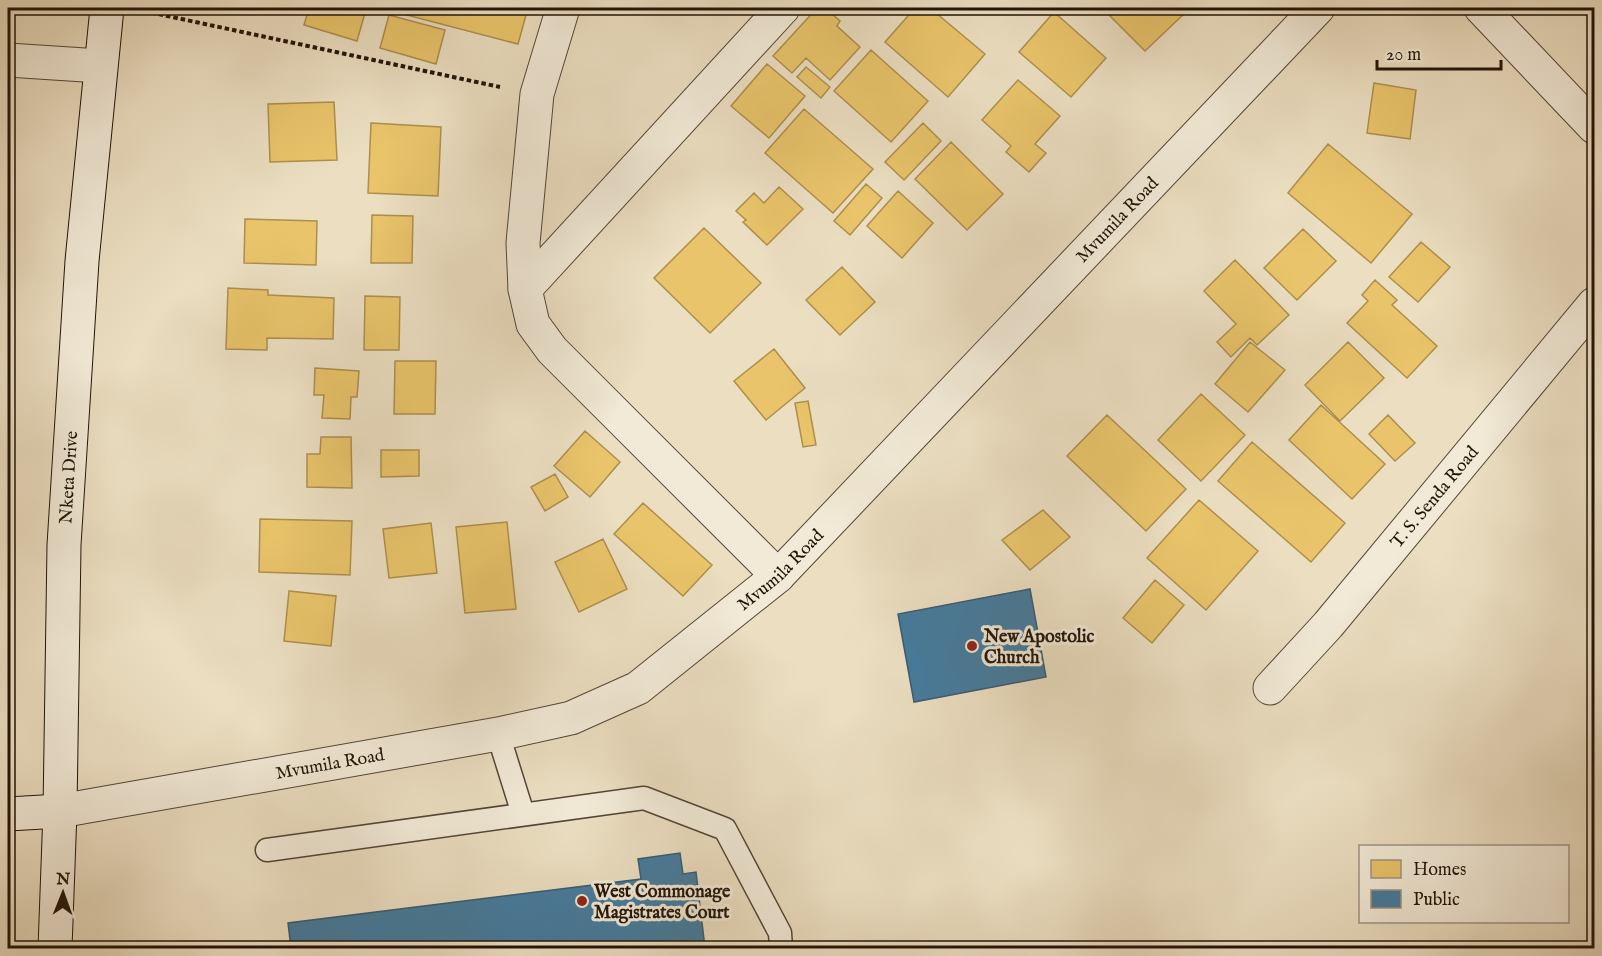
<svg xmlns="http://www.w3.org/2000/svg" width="1602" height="956" font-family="'IM FELL English',serif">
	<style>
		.homes { fill: #e9c46a; stroke: #ad8f4d; stroke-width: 1.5 }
		.public { fill: #457b9d; stroke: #3a5c70; stroke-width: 1.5 }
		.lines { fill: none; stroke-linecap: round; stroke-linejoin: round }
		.lane-casing { stroke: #534636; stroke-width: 25 }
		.street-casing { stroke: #534636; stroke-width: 35 }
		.secondary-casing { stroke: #201408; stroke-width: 35 }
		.path { stroke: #201408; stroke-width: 4; stroke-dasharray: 4.5 3; stroke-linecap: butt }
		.lane { stroke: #f2ead7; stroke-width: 22 }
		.street { stroke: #f2ead7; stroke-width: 33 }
		.secondary { stroke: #f2ead7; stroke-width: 33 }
		.poi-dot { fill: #8f2418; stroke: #f2ead7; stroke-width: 2 }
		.labels { text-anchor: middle; stroke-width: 6; stroke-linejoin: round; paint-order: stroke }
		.street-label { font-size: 18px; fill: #201408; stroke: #f2ead7 }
		.poi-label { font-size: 18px; font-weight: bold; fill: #201408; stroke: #f2ead7; text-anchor: start }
	</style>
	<rect width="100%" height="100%" fill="#ebdec1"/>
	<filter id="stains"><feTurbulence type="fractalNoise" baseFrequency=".00333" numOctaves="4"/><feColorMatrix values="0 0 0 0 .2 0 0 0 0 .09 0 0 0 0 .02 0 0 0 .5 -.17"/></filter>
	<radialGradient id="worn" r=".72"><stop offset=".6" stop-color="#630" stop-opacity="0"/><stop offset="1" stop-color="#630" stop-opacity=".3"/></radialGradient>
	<!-- homes -->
	<path class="homes" d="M 309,8 L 347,8 L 365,13 L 357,41 L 304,25 Z
		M 400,8 L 528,8 L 518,44 L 399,13 Z
		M 817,8 L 825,8 L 840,21 L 837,26 L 860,47 L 830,80 L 806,58 L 792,73 L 773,56 Z
		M 915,8 L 930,8 L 985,54 L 948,97 L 885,42 Z
		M 1102,8 L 1184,8 L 1187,11 L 1145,51 Z
		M 1054,12 L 1106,58 L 1071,97 L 1019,52 Z
		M 389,15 L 445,30 L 436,64 L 380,48 Z
		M 871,50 L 928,101 L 891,142 L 834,91 Z
		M 767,64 L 805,96 L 769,138 L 731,106 Z
		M 806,67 L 830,87 L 821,98 L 797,77 Z
		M 1018,80 L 1060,116 L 1035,144 L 1046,153 L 1029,172 L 1006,152 L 1011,146 L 982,120 Z
		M 1374,83 L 1416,90 L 1410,139 L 1367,133 Z
		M 334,102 L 337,160 L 270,162 L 268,104 Z
		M 804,109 L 873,169 L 833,213 L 765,153 Z
		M 371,123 L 441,127 L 438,196 L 368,193 Z
		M 923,123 L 941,141 L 904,180 L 885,162 Z
		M 951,142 L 1003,194 L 967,230 L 915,179 Z
		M 1328,144 L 1412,214 L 1371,263 L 1288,193 Z
		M 866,184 L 882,198 L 850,235 L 834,221 Z
		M 779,187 L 803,209 L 767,245 L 743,222 L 746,220 L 736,211 L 754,193 L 764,203 Z
		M 898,191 L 933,223 L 902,258 L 867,226 Z
		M 372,215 L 413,216 L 412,263 L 371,263 Z
		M 245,219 L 317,221 L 316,265 L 244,263 Z
		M 704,228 L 761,283 L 710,333 L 654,278 Z
		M 1303,229 L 1336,261 L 1297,300 L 1264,268 Z
		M 1421,242 L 1450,267 L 1418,302 L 1389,277 Z
		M 1235,260 L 1289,315 L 1257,345 L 1250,338 L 1231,357 L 1217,342 L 1236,324 L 1204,291 Z
		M 842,267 L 875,302 L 840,335 L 806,300 Z
		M 1375,280 L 1397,300 L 1392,305 L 1437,346 L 1407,378 L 1347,323 L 1368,301 L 1362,295 Z
		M 228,288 L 268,290 L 268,295 L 334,298 L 333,339 L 267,338 L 267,350 L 226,349 Z
		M 365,296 L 400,297 L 399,350 L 364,350 Z
		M 1250,342 L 1285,370 L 1248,412 L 1215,384 Z
		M 1348,342 L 1384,378 L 1340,421 L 1305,385 Z
		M 774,349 L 805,388 L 766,420 L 734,381 Z
		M 395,361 L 436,361 L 435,414 L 394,414 Z
		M 315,368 L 359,371 L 357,397 L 351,397 L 350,419 L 322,418 L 324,395 L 314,395 Z
		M 1201,394 L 1245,435 L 1201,481 L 1158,440 Z
		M 808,401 L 816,445 L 803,447 L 795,403 Z
		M 1321,405 L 1385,464 L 1352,499 L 1289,440 Z
		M 1107,415 L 1186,489 L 1146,531 L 1067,456 Z
		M 1388,415 L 1415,443 L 1395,461 L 1369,434 Z
		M 585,431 L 620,462 L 590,497 L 554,466 Z
		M 321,437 L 351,437 L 352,488 L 307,487 L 307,454 L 320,454 Z
		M 1252,442 L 1345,523 L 1311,562 L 1218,481 Z
		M 381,450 L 419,450 L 419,476 L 381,477 Z
		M 555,474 L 568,497 L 545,511 L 531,487 Z
		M 1199,500 L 1258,551 L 1206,610 L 1147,558 Z
		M 643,503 L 712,565 L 683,596 L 614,534 Z
		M 1043,510 L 1070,537 L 1030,570 L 1002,540 Z
		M 260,519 L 352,521 L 350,575 L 259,572 Z
		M 507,522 L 516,609 L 465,613 L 456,527 Z
		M 431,523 L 437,573 L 389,578 L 383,529 Z
		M 603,539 L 627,589 L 579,612 L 555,562 Z
		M 1155,580 L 1184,605 L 1152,643 L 1123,618 Z
		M 289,591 L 336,596 L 331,646 L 284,641 Z"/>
	<!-- public -->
	<path class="public" d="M 1030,589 L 1046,677 L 914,702 L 898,614 Z
		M 680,853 L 683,874 L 696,872 L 705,948 L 291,948 L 288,923 L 641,879 L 638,859 Z"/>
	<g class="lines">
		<defs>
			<path id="lane" d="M 498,734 L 523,814
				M 267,850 L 644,798 L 725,829 L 780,933 L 781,948"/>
			<g id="street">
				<path d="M 563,8 L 537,94 L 523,243 L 525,289 L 533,324 L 552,350 L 778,576"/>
				<path d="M 1481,8 L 1594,127"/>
				<path d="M 8,60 L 100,66"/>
				<path d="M 525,289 L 783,8"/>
				<path id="s1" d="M 1270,688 L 1328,625 L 1594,304"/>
				<path id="s2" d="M 60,811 L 498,734 L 571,718 L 638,688 L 778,576 L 1318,8"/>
			</g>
			<g id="secondary">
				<path d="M 8,814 L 60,811"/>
				<path id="s3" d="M 55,948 L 60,811 L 64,545 L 82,261 L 107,8"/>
			</g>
		</defs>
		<!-- lane casing -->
		<use href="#lane" class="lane-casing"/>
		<!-- street casing -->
		<use href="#street" class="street-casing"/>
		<!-- secondary casing -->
		<use href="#secondary" class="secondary-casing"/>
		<!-- path -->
		<path class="path" d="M 144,11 L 500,87"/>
		<!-- lane -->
		<use href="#lane" class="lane"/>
		<!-- street -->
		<use href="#street" class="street"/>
		<!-- secondary -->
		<use href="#secondary" class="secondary"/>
	</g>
	<!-- markers -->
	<g class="poi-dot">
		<circle cx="972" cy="646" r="6"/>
		<circle cx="582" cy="901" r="6"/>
	</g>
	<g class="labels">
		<!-- street labels -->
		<g class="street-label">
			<text dy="6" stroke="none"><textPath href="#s2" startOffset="1264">Mvumila Road</textPath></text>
			<text dy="6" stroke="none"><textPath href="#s3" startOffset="471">Nketa Drive</textPath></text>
			<text dy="6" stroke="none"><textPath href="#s1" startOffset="252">T. S. Senda Road</textPath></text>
			<text dy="6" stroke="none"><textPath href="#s2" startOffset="778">Mvumila Road</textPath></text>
			<text dy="6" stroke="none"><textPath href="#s2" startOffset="274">Mvumila Road</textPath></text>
		</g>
		<!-- poi labels -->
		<g class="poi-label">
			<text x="984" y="642">New Apostolic<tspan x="984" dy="21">Church</tspan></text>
			<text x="594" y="897">West Commonage<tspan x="594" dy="21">Magistrates Court</tspan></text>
		</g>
	</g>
	<!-- margin -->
	<rect width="1602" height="956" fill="none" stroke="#ebdec1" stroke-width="30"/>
	<rect x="9" y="9" width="1584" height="938" fill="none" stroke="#201408" stroke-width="3"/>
	<rect x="15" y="15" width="1572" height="926" fill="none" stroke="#201408" stroke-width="1.5"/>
	<!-- legend -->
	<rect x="1359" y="845" width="210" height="78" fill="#f2ead7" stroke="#9e9484" stroke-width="1.5"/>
	<rect x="1371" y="860" width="30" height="18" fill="#e9c46a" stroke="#9e9484" stroke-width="1.5"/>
	<text x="1413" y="875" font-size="18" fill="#201408">Homes</text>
	<rect x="1371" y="890" width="30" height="18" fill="#457b9d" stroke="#9e9484" stroke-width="1.5"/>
	<text x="1413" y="905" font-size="18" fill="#201408">Public</text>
	<!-- north arrow -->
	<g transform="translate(63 893) rotate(1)" stroke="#f2ead7" stroke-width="4.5" paint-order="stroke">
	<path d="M0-4.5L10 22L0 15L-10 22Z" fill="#201408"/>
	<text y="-9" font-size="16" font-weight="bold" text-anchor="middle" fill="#201408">N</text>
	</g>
	<!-- scale -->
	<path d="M1377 60v9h124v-9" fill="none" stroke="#201408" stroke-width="3"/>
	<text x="1386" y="60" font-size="18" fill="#201408" stroke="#f2ead7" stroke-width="4.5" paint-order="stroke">20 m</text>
	<rect width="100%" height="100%" filter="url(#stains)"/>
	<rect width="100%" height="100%" fill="url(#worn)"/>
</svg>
